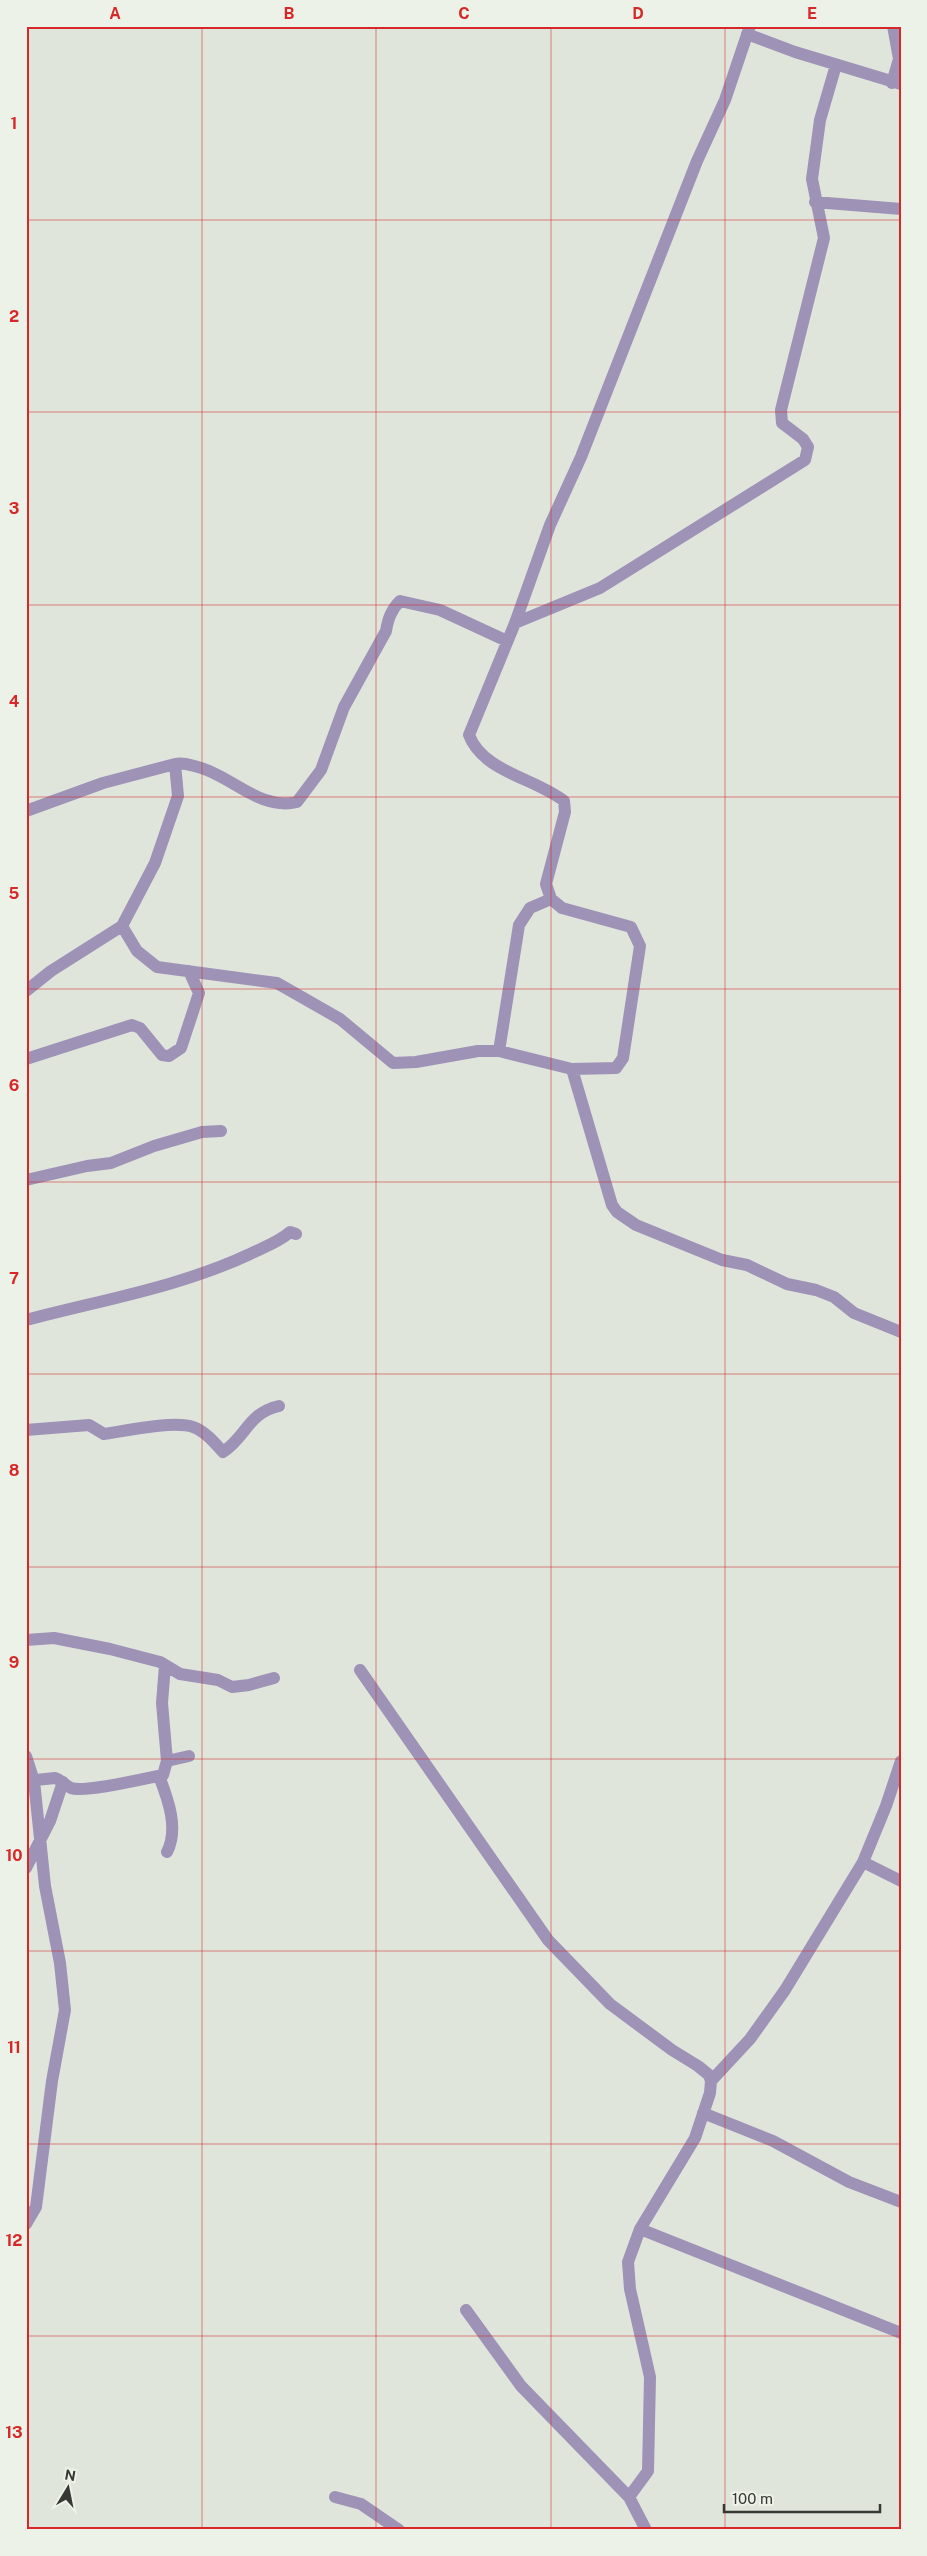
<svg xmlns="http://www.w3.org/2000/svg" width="927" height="2556" font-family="'Public Sans',sans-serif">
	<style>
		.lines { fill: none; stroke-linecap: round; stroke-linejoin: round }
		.minor { stroke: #9e92b7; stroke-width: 12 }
		.grid { fill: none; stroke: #d62828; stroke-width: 1; stroke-opacity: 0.55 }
		.neatline { fill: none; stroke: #d62828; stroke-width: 2 }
		.grid-label { font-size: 16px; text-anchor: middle; font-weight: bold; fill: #d62828 }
	</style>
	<rect width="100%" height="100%" fill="#e0e5dc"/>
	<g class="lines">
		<!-- minor -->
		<path class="minor" d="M 747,34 L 795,52 L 901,84
			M 892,83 L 899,59 L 893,26
			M 815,202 L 901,209
			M 515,623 L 600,588 L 805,460 L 808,447 L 803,439 L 782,423 L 781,410 L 824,238 L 812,179 L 820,120 L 836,65
			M 175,764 C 183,762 190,765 198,767 C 232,776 260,811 297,802 L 321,770 L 344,707 L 386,631 C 388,619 391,610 400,601 L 440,610 L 507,641
			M 26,811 L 103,783 L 175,764 L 178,796 L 155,863 L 122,926 L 51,971 L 26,991
			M 122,926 L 137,951 L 157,967 L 277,983 L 340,1019 L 393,1063 L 416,1062 L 478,1051 L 499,1051 L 572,1069 L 616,1068 L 623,1058 L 640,946 L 631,927 L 562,908 L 551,899 L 546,884 L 565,812 L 564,801 C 535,778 483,772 469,735 L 515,623 L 550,525 L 581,457 L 697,161 L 725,100 L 750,26
			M 499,1051 L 519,925 L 530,908 L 551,899
			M 26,1059 L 132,1025 L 140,1028 L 162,1055 L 169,1056 L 181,1048 L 199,993 L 189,971
			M 572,1069 L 612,1205 L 617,1212 L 636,1225 L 722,1260 L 747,1265 L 787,1284 L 816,1290 L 834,1297 L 854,1313 L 901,1332
			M 26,1180 L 87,1166 L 111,1163 L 154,1146 L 202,1132 L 221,1131
			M 26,1320 C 101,1300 180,1287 250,1254 C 264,1247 279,1242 290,1232 L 296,1234
			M 26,1430 L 89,1425 L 104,1434 C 124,1431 175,1420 193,1427 C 205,1431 215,1443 223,1452 C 246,1437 248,1413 279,1406
			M 26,1640 L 54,1638 L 110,1649 L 160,1662 L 180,1674 L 218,1680 L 232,1687 L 249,1685 L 274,1678
			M 165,1665 L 162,1703 L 167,1761
			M 360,1670 L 548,1940 L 610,2004 L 672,2050 L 698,2066 L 709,2075 L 711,2081 L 710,2093 L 695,2138 L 640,2229 L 628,2262 L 630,2289 L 650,2377 L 648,2471 L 629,2497
			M 26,1756 L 34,1781 L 45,1886 L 60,1963 L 65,2010 L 52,2081 L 36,2207 L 26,2224
			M 159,1776 C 168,1799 179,1829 167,1852
			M 26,1781 L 55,1778 C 61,1780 66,1786 71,1788 C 85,1793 147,1778 163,1775 L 167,1761 L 189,1756
			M 863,1862 L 901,1881
			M 26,1868 L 50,1821 L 63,1782
			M 711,2081 L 750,2039 L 785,1990 L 863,1862 L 886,1806 L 901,1761
			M 703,2113 L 773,2141 L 849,2182 L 901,2202
			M 640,2229 L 901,2333
			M 466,2310 L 521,2386 L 629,2497 L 646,2530
			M 335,2497 L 361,2504 L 399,2530"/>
	</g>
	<!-- grid -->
	<path class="grid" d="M 202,26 L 202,2530M 376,26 L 376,2530M 551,26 L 551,2530M 725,26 L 725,2530M 26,220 L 901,220M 26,412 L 901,412M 26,605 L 901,605M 26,797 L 901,797M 26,989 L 901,989M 26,1182 L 901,1182M 26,1374 L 901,1374M 26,1567 L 901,1567M 26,1759 L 901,1759M 26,1951 L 901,1951M 26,2144 L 901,2144M 26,2336 L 901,2336"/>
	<!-- border -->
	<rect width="927" height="2556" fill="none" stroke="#edf2e9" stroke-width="55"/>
	<!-- north arrow -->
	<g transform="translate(68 2488) rotate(10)" stroke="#edf2e9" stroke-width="4" paint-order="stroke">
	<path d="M0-4L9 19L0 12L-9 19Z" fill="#363834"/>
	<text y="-8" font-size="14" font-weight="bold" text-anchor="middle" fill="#363834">N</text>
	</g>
	<!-- scale -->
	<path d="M724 2504v8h156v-8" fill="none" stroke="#363834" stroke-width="2.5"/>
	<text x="732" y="2504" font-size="15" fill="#363834" stroke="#edf2e9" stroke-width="4" paint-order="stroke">100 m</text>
	<rect x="28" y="28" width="872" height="2500" class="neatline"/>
	<g class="grid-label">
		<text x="115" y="19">A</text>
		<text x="289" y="19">B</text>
		<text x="464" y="19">C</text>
		<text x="638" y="19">D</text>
		<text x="812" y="19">E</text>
		<text x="14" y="129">1</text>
		<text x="14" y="322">2</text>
		<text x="14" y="514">3</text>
		<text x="14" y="707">4</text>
		<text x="14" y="899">5</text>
		<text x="14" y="1091">6</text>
		<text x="14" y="1284">7</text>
		<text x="14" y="1476">8</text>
		<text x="14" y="1668">9</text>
		<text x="14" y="1861">10</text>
		<text x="14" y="2053">11</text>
		<text x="14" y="2246">12</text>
		<text x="14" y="2438">13</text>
	</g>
</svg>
